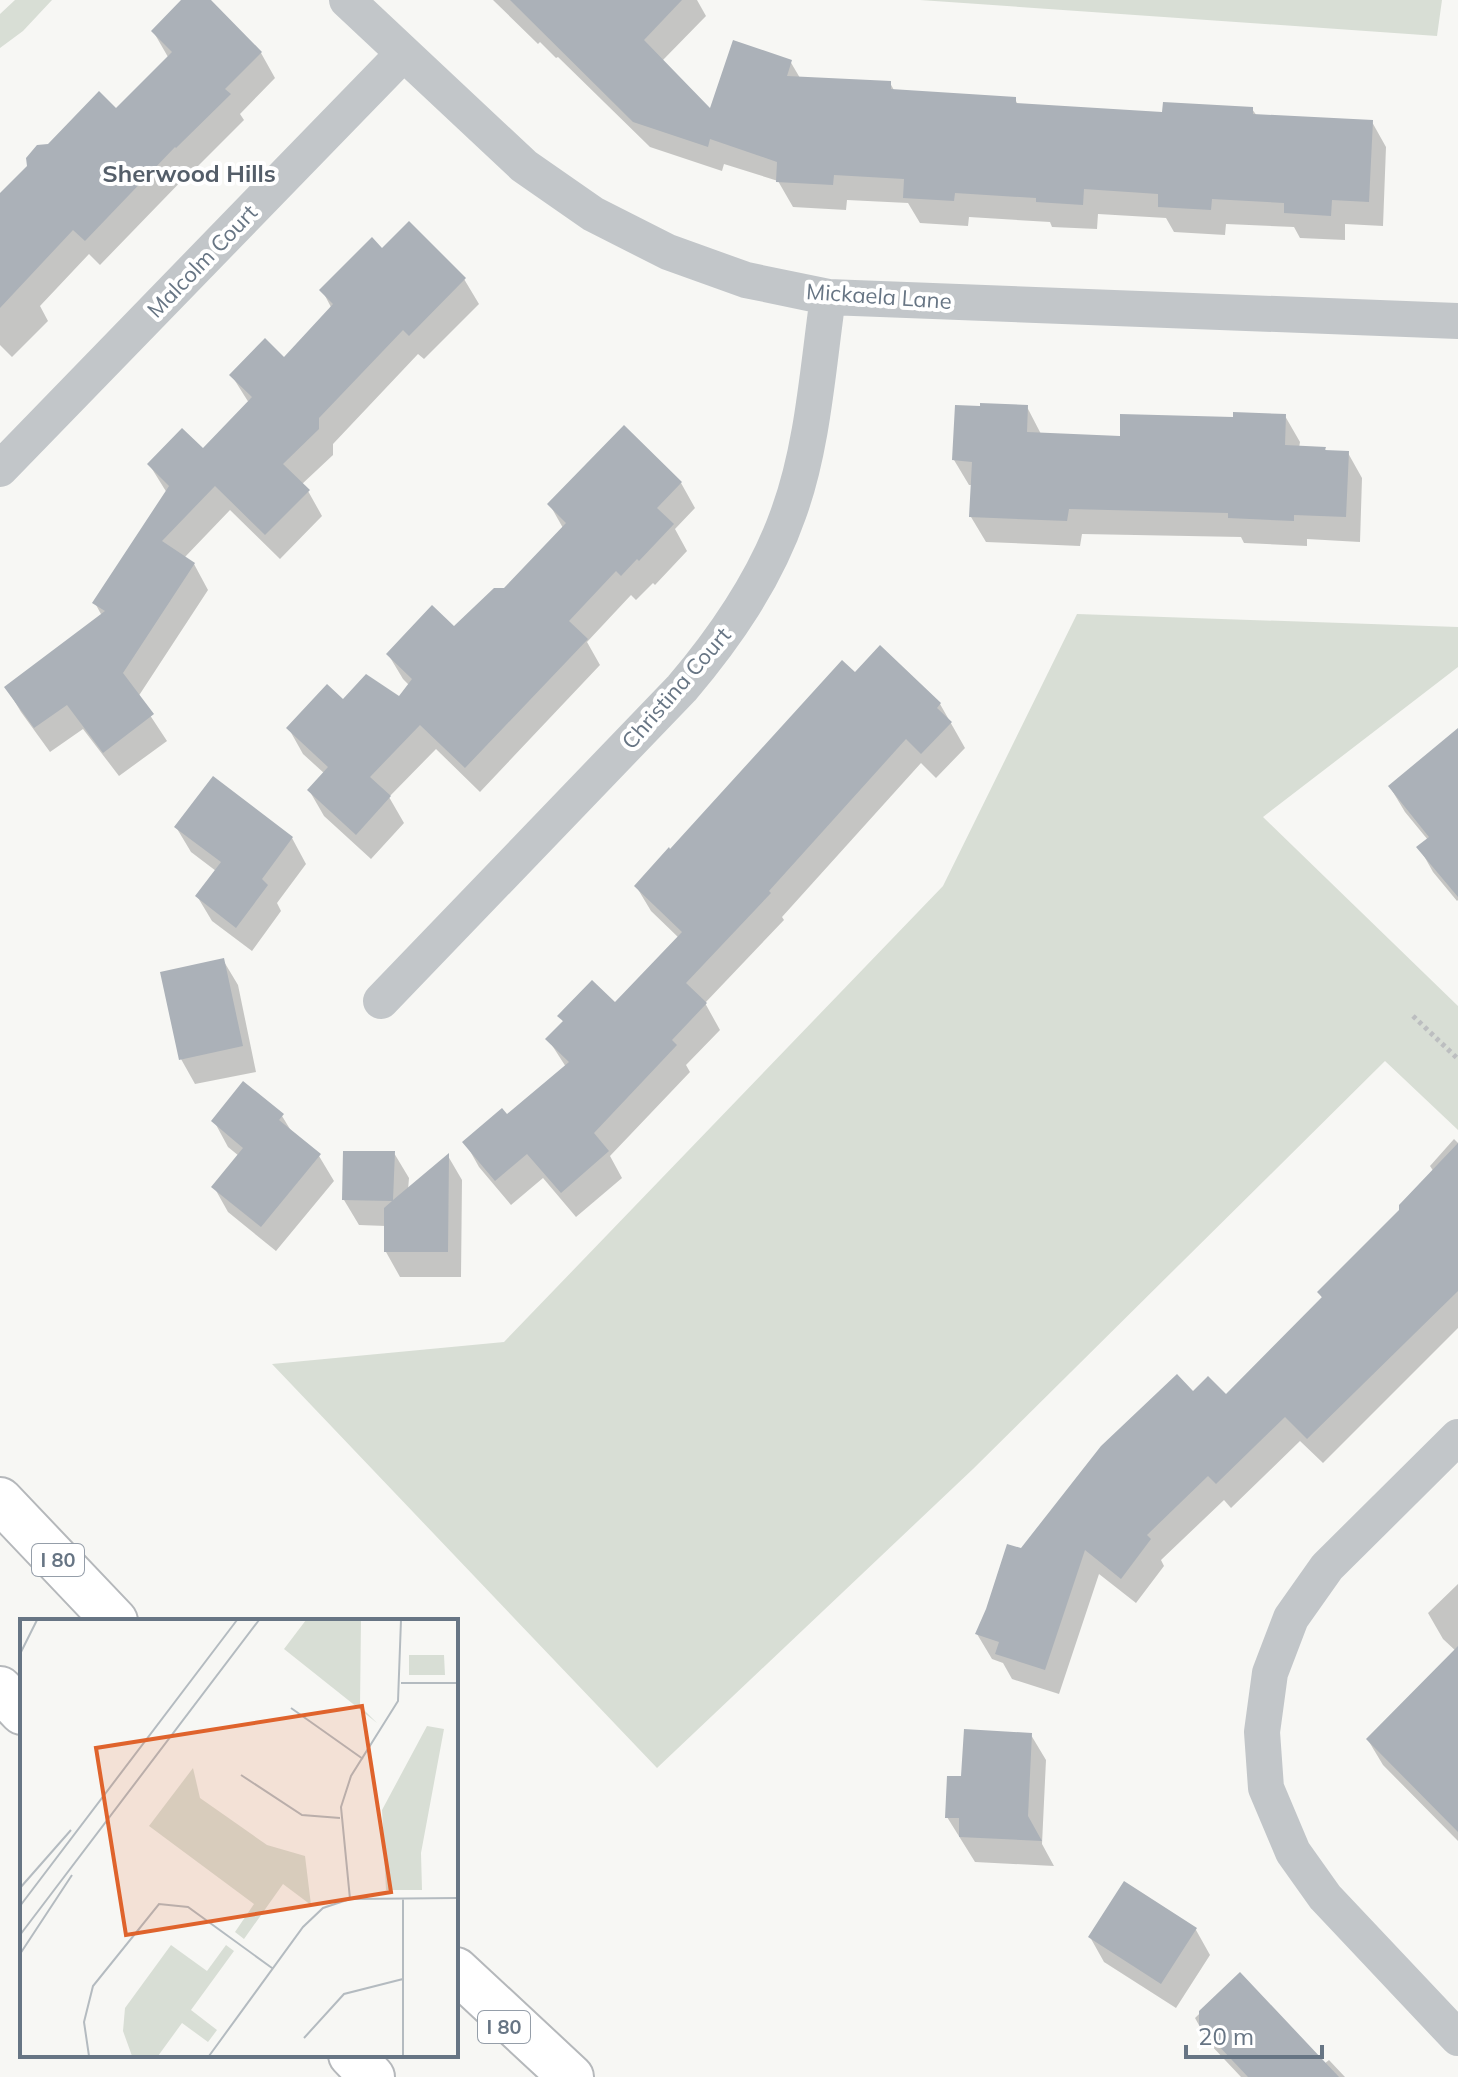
<svg xmlns="http://www.w3.org/2000/svg" width="1458" height="2077" font-family="Mulish,sans-serif">
	<style>
		.green { fill: #d8ded5 }
		.shadow { fill: #0003 }
		.building { fill: #abb1b8 }
		.lines { fill: none; stroke-linecap: round; stroke-linejoin: round }
		.highway-casing { stroke: #b5b8bb; stroke-width: 48 }
		.path { stroke: #bcbec0; stroke-width: 5; stroke-dasharray: 4 4; stroke-linecap: butt }
		.street { stroke: #c2c6c9; stroke-width: 36 }
		.highway { stroke: #fff; stroke-width: 44 }
		.labels { text-anchor: middle; stroke-width: 8; stroke-linejoin: round; paint-order: stroke }
		.shield { fill: #fff; stroke: #959ea9; stroke-width: 2 }
		.shield-label { font-size: 20px; font-weight: bold; fill: #677584 }
		.street-label { font-size: 22px; fill: #677584; stroke: #fff }
		.neighbourhood-label { font-size: 24px; font-weight: bold; fill: #545e69; stroke: #fff }
		.inset-road { fill: none; stroke: #b4bbc0; stroke-width: 2 }
		.view { fill: #df632c; fill-opacity: 0.15; stroke: #df632c; stroke-width: 4 }
		.inset-edge { fill: none; stroke: #677584; stroke-width: 4 }
	</style>
	<rect width="100%" height="100%" fill="#f7f7f4"/>
	<!-- green -->
	<path class="green" d="M 15,0 L 52,0 L 23,31 L 0,48 L 0,14 Z
		M 920,0 L 1442,0 L 1437,36 Z
		M 1077,614 L 1458,627 L 1458,667 L 1263,817 L 1458,1006 L 1458,1130 L 1385,1061 L 973,1469 L 657,1768 L 272,1364 L 504,1342 L 943,886 Z"/>
	<!-- shadow -->
	<path class="shadow" d="M 184,0 L 208,0 L 261,53 L 275,78 L 240,114 L 244,120 L 192,172 L 191,171 L 100,265 L 89,254 L 40,306 L 48,321 L 12,357 L 0,345 L 0,196 L 48,146 L 116,111 L 168,57 L 153,31 Z
		M 493,0 L 697,0 L 706,16 L 662,61 L 711,111 L 790,61 L 800,78 L 890,83 L 895,92 L 1015,99 L 1018,105 L 1164,114 L 1252,109 L 1257,116 L 1372,122 L 1386,147 L 1383,226 L 1345,224 L 1345,240 L 1300,238 L 1294,227 L 1226,224 L 1225,235 L 1174,232 L 1166,218 L 1098,214 L 1097,229 L 1052,227 L 1050,222 L 969,217 L 968,226 L 920,223 L 908,203 L 847,200 L 846,210 L 793,207 L 778,181 L 724,164 L 722,171 L 650,147 L 558,57 L 556,58 L 540,42 L 538,44 Z
		M 382,251 L 464,279 L 479,304 L 424,359 L 418,354 L 333,444 L 333,455 L 301,485 L 308,491 L 322,516 L 280,559 L 230,510 L 184,558 L 194,564 L 208,590 L 138,697 L 167,741 L 119,776 L 83,729 L 50,752 L 21,712 L 6,687 L 102,616 L 95,603 L 167,493 L 149,464 L 203,450 L 249,403 L 232,376 L 284,360 L 332,309 L 322,290 Z
		M 1027,407 L 1041,434 L 1122,438 L 1235,419 L 1285,416 L 1300,442 L 1299,448 L 1325,449 L 1327,452 L 1348,453 L 1362,478 L 1360,542 L 1307,539 L 1307,546 L 1244,543 L 1241,537 L 1082,534 L 1080,546 L 986,542 L 971,517 L 973,485 L 969,485 L 954,460 Z
		M 681,483 L 695,508 L 675,529 L 687,551 L 655,585 L 653,583 L 636,600 L 631,595 L 587,642 L 600,665 L 480,792 L 436,749 L 389,797 L 404,823 L 371,859 L 324,816 L 309,790 L 325,774 L 303,754 L 289,729 L 343,701 L 399,698 L 409,685 L 403,679 L 388,654 L 454,629 L 505,590 L 563,528 L 550,505 Z
		M 855,675 L 940,704 L 965,748 L 936,778 L 921,763 L 782,917 L 784,920 L 705,1003 L 720,1030 L 686,1065 L 690,1072 L 610,1156 L 622,1178 L 576,1217 L 543,1178 L 511,1205 L 479,1167 L 465,1142 L 507,1117 L 566,1067 L 548,1039 L 564,1023 L 560,1016 L 615,1005 L 679,938 L 651,911 L 636,886 Z
		M 1458,731 L 1458,900 L 1457,901 L 1433,872 L 1419,847 L 1428,840 L 1405,812 L 1390,787 Z
		M 176,827 L 292,838 L 306,864 L 277,903 L 281,911 L 252,951 L 212,921 L 197,896 L 216,871 L 191,852 Z
		M 223,960 L 238,985 L 256,1072 L 195,1084 L 181,1059 Z
		M 282,1116 L 293,1134 L 319,1156 L 334,1181 L 276,1251 L 228,1212 L 214,1187 L 239,1156 L 228,1147 L 214,1121 Z
		M 1454,1139 L 1458,1143 L 1458,1328 L 1323,1463 L 1300,1441 L 1231,1508 L 1224,1500 L 1161,1560 L 1164,1566 L 1136,1603 L 1099,1574 L 1059,1694 L 1012,1679 L 1003,1663 L 992,1659 L 977,1634 L 1021,1551 L 1193,1393 L 1226,1397 L 1323,1299 L 1319,1293 L 1401,1211 L 1434,1172 L 1430,1166 Z
		M 394,1153 L 409,1178 L 408,1190 L 448,1156 L 462,1180 L 461,1277 L 400,1277 L 386,1252 L 386,1226 L 359,1225 L 344,1200 Z
		M 1458,1584 L 1458,1653 L 1443,1639 L 1428,1613 Z
		M 1458,1733 L 1458,1841 L 1383,1765 L 1368,1740 Z
		M 1031,1735 L 1046,1760 L 1042,1844 L 1054,1866 L 975,1862 L 947,1817 L 963,1779 Z
		M 1196,1930 L 1210,1955 L 1176,2008 L 1104,1962 L 1090,1937 Z
		M 1240,1974 L 1324,2064 L 1329,2060 L 1345,2077 L 1241,2077 L 1209,2043 L 1195,2018 Z"/>
	<!-- building -->
	<path class="building" d="M 181,0 L 211,0 L 262,52 L 225,89 L 231,94 L 176,148 L 175,147 L 85,241 L 73,230 L 0,308 L 0,193 L 27,166 L 26,158 L 37,145 L 48,144 L 99,91 L 116,108 L 172,52 L 151,31 Z
		M 510,0 L 682,0 L 644,40 L 710,108 L 733,40 L 792,60 L 787,76 L 891,81 L 891,89 L 1016,97 L 1016,103 L 1162,112 L 1163,102 L 1253,107 L 1253,114 L 1373,120 L 1369,202 L 1332,200 L 1331,216 L 1284,213 L 1284,203 L 1212,199 L 1211,210 L 1158,207 L 1158,194 L 1084,189 L 1083,205 L 1036,202 L 1036,198 L 955,193 L 954,201 L 903,198 L 904,179 L 834,175 L 833,185 L 776,182 L 777,162 L 710,139 L 708,147 L 633,122 Z
		M 409,221 L 466,278 L 409,336 L 403,330 L 319,418 L 319,429 L 283,464 L 310,490 L 265,535 L 215,486 L 162,541 L 195,563 L 123,673 L 154,714 L 103,753 L 67,705 L 34,728 L 4,687 L 105,611 L 92,603 L 169,486 L 147,464 L 182,428 L 203,448 L 252,397 L 229,375 L 265,338 L 284,357 L 333,304 L 319,290 L 372,237 L 382,248 Z
		M 980,403 L 1028,405 L 1027,432 L 1120,436 L 1120,414 L 1233,417 L 1233,412 L 1286,414 L 1285,445 L 1326,447 L 1325,450 L 1349,451 L 1346,517 L 1294,515 L 1294,521 L 1228,518 L 1228,513 L 1069,509 L 1067,521 L 969,517 L 972,462 L 952,460 L 955,405 L 980,406 Z
		M 624,425 L 682,482 L 657,508 L 674,524 L 639,561 L 637,559 L 621,576 L 616,571 L 569,621 L 588,639 L 465,768 L 420,725 L 370,777 L 391,796 L 356,835 L 307,790 L 328,767 L 286,728 L 327,684 L 343,699 L 366,674 L 399,696 L 412,679 L 386,654 L 432,605 L 454,626 L 494,588 L 504,588 L 566,523 L 547,504 Z
		M 880,645 L 941,703 L 937,708 L 952,722 L 921,754 L 906,739 L 769,891 L 771,893 L 686,983 L 707,1003 L 672,1040 L 677,1045 L 594,1133 L 609,1151 L 561,1193 L 527,1154 L 495,1181 L 462,1142 L 502,1108 L 507,1114 L 569,1062 L 545,1039 L 563,1021 L 557,1016 L 592,980 L 615,1002 L 682,932 L 634,886 L 669,847 L 670,849 L 842,660 L 855,672 Z
		M 1458,728 L 1458,897 L 1416,847 L 1429,837 L 1388,786 Z
		M 213,776 L 293,837 L 262,879 L 268,885 L 236,928 L 195,896 L 221,862 L 174,827 Z
		M 224,958 L 243,1046 L 179,1060 L 160,972 Z
		M 243,1081 L 284,1114 L 279,1120 L 321,1154 L 261,1227 L 211,1187 L 243,1148 L 211,1121 Z
		M 1458,1143 L 1458,1291 L 1307,1439 L 1285,1417 L 1216,1484 L 1208,1476 L 1147,1535 L 1151,1539 L 1121,1579 L 1085,1550 L 1045,1670 L 995,1654 L 999,1642 L 975,1634 L 986,1609 L 1007,1544 L 1021,1548 L 1101,1446 L 1177,1374 L 1193,1391 L 1208,1376 L 1226,1394 L 1322,1297 L 1317,1292 L 1399,1210 L 1399,1205 Z
		M 343,1151 L 395,1151 L 393,1200 L 449,1153 L 448,1252 L 384,1252 L 384,1208 L 392,1201 L 342,1200 Z
		M 1458,1646 L 1458,1832 L 1366,1739 Z
		M 964,1729 L 1032,1733 L 1028,1816 L 1042,1841 L 959,1837 L 959,1818 L 945,1818 L 947,1776 L 961,1776 Z
		M 1124,1881 L 1197,1928 L 1161,1984 L 1088,1937 Z
		M 1240,1972 L 1339,2077 L 1248,2077 L 1199,2025 L 1199,2011 Z"/>
	<g class="lines">
		<defs>
			<path id="highway" d="M 0,1500 L 115,1621
				M 0,1689 L 22,1712
				M 456,1970 L 571,2077
				M 351,2055 L 372,2077"/>
		</defs>
		<!-- highway casing -->
		<use href="#highway" class="highway-casing"/>
		<!-- path -->
		<path class="path" d="M 1413,1016 L 1458,1059"/>
		<!-- street -->
		<path class="street" d="M 347,0 L 524,166 L 593,214 L 668,252 L 746,280 L 828,297 L 1458,321
			M 0,469 L 403,54
			M 381,1001 L 682,688 C 727,635 766,578 789,512 C 813,446 818,366 828,297
			M 1458,1437 L 1327,1567 L 1291,1618 L 1270,1673 L 1262,1732 L 1266,1788 L 1293,1852 L 1325,1897 L 1458,2038"/>
		<!-- highway -->
		<use href="#highway" class="highway"/>
	</g>
	<g class="labels">
		<!-- shield labels -->
		<g class="shield">
			<rect x="32" y="1544" width="52" height="32" rx="6"/>
			<rect x="478" y="2011" width="52" height="32" rx="6"/>
		</g>
		<g class="shield-label">
			<text x="58" y="1567">I 80</text>
			<text x="504" y="2034">I 80</text>
		</g>
		<!-- street labels -->
		<g class="street-label">
			<text transform="translate(202 261) rotate(-46)" y="8">Malcolm Court</text>
			<text transform="translate(879 296) rotate(4)" y="8">Mickaela Lane</text>
			<text transform="translate(676 688) rotate(-49)" y="8">Christina Court</text>
		</g>
		<!-- neighbourhood labels -->
		<g class="neighbourhood-label">
			<text x="189" y="182">Sherwood Hills</text>
		</g>
	</g>
	<!-- overview -->
	<g transform="translate(20 1619)">
		<rect width="438" height="438" fill="#f7f7f4"/>
		<path d="M 286,1 L 341,1 L 340,87 L 357,104 L 264,30 ZM 389,36 L 424,36 L 425,56 L 389,56 ZM 407,107 L 424,110 L 401,234 L 402,271 L 366,271 L 362,191 ZM 173,149 L 180,179 L 247,226 L 285,237 L 291,286 L 263,265 L 224,320 L 215,313 L 234,285 L 129,207 ZM 151,326 L 187,352 L 206,326 L 214,332 L 171,391 L 197,411 L 188,423 L 162,404 L 138,437 L 112,437 L 103,412 L 105,389 Z" fill="#d8ded5"/>
		<path class="inset-road" d="M 0,35 L 17,1M 381,64 L 438,64M 271,89 L 343,140M 221,156 L 282,196 L 320,199M 0,269 L 51,211M 330,280 L 321,188 L 331,157 L 378,82 L 381,1M 0,287 L 217,1M 0,316 L 239,1M 0,335 L 52,256M 284,419 L 324,375 L 383,360M 69,437 L 64,403 L 73,367 L 139,285 L 168,288 L 252,349M 189,437 L 283,308 L 303,289 L 330,280 L 438,279M 383,437 L 383,279"/>
		<path class="view" d="M 342,87 L 371,273 L 106,316 L 76,129 Z"/>
		<rect width="438" height="438" class="inset-edge"/>
	</g>
	<!-- scale -->
	<path d="M1186 2045v12h136v-12" fill="none" stroke="#677584" stroke-width="4"/>
	<text x="1198" y="2045" font-size="24" fill="#677584" stroke="#ffffff" stroke-width="6" paint-order="stroke">20 m</text>
</svg>
